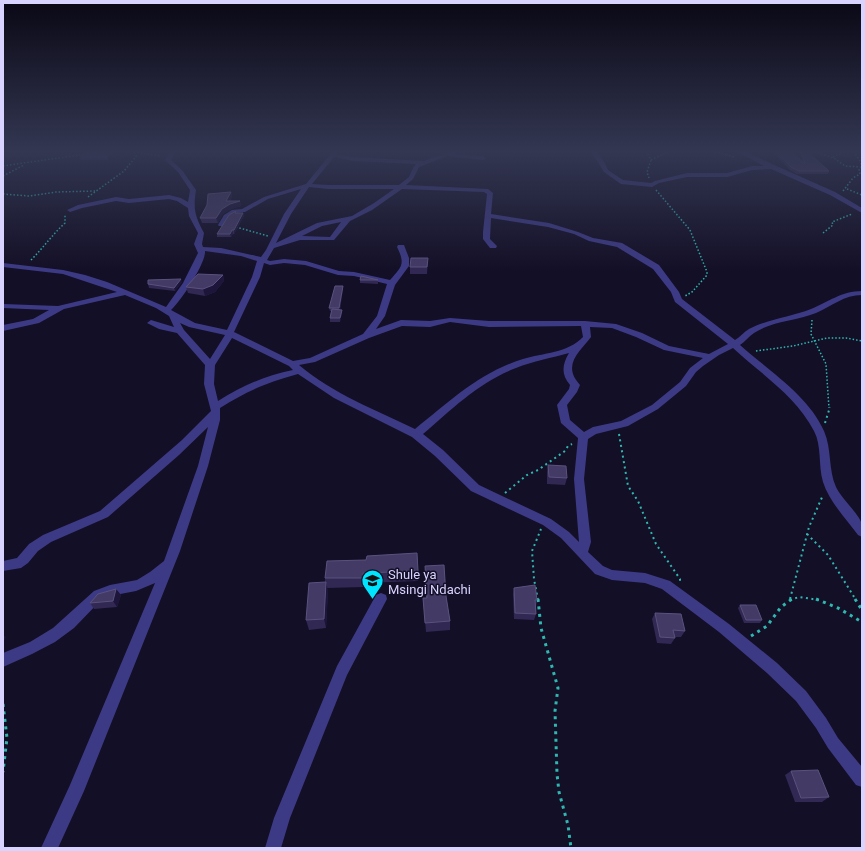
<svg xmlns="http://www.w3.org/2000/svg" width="865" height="851" font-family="Roboto,sans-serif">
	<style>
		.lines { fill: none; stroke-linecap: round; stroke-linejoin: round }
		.path-far2 { stroke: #2fb8b0; stroke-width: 1.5; stroke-dasharray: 1.5 2; stroke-linecap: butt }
		.path-far1 { stroke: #2fb8b0; stroke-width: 2; stroke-dasharray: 2 3.5; stroke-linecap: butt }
		.path { stroke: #2fb8b0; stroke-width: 3; stroke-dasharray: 3 4.5; stroke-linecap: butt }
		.minor { fill: #3d3a85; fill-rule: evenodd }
		.wall { fill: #312854 }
		.shaded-wall { fill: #1d163a }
		.building { fill: #433a66; stroke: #5a527e }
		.labels { text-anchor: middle; stroke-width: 3; stroke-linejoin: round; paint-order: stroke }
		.near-poi-label { font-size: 13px; fill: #d9d4ff; stroke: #130f26; text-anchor: start }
	</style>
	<rect width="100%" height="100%" fill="#130f26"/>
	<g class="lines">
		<!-- path-far2 -->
		<path class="path-far2" d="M 134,151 L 140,153 L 161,156
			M 646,151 L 651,160 L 647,172 L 649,178
			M 712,151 L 734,157
			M 811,151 L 834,158 L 845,166 L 860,167
			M 833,157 L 846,151
			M 651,160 L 669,151
			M 3,166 L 87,154
			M 3,176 L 24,165
			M 847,189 L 862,195
			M 656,190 L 690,230 L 707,272 L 707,275 L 692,292 L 685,296
			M 843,191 L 853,178 L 860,174 L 859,169 L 861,167 L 861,162 L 853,151
			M 3,194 L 29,196 L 56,192 L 95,191
			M 88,197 L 124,171 L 138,154
			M 236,227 L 268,236
			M 823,233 L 833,225 L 832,222 L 852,214
			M 31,260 C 43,248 52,235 65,223 L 65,215
			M 812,320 L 811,334 L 826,364 L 829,408
			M 756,351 L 793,346 L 827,338 L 846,338 L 862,341"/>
		<!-- path-far1 -->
		<path class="path-far1" d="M 825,423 L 830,407
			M 619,434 L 628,486 L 638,501 L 656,544 L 680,579 L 680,582
			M 505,493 L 527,475 L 538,470 L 565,451 L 568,446 L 572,444
			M 807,534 L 828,555 L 856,600
			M 790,599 L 809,527 L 823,495
			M 538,600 L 534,579 L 532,551 L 541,529
			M 790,600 L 799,597 L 819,600"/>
		<!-- path -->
		<path class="path" d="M 538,599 L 541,628 L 558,688 L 555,711 L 557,774 L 559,792 L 568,825 L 571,848
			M 816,599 L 838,608 L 862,622
			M 855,599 L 862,610
			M 751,636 L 767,626 L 781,607 L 792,599
			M 3,704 L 7,738 L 3,772"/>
		<!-- minor -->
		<path class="minor" d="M 170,151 L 176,151 L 171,160 L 182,170 L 196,190 C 193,210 195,216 204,233 L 202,244 L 203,247 L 221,248 L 261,257 L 266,250 L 284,214 L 301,189 L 268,199 L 245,212 L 235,213 L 229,217 L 223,226 L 219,226 L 218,225 L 224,215 L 232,210 L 242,209 L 264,197 L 306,184 L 333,151 L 338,151 L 337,154 L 353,157 L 424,161 L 450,151 L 458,151 L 454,154 L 483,156 L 486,158 L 483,160 L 447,156 L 419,167 L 413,179 L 406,185 L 488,189 L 493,193 L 491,214 L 549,223 L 578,232 L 593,238 L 622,243 L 659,265 L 679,292 L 682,299 L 735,340 C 740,337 744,332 749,329 C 768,319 791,317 811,309 C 828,302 842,291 862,291 L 862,295 C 844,295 832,306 816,313 C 796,321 772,321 754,333 C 749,336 745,342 740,345 C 768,370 809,396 824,431 C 832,449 828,470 836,487 C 841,498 861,516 862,525 C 863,529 862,533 862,537 L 858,535 C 846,519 829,501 823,482 C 818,465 822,446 814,431 C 796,396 761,374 733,348 L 719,355 L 703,366 L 696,372 L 686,386 L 658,409 L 628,426 L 596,434 L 588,439 L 584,479 L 591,542 L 588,552 L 603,566 L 612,570 L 645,573 L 670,581 L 729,624 L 777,663 L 806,691 L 826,718 L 838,738 L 862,767 L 862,787 L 856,785 L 828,748 L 816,728 L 796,701 L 767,673 L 719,632 L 662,589 L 645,583 L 612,580 L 595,574 L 561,538 L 543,525 L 471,491 L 435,456 L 412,437 L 334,398 L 298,374 C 268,382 247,391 220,408 L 220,420 L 208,466 L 180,551 L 84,791 L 58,848 L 41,848 L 70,785 L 155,583 L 136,591 L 110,596 L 102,599 L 74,628 L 55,642 L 32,654 L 3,667 L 3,653 L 30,642 L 53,628 L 94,591 L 110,585 L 137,580 L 150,572 L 164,561 L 198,466 L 208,427 L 179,455 L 108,517 L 51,542 L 38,551 L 28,563 L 21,568 L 3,571 L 3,561 L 17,558 L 29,544 L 43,535 L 100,511 L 182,440 L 211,411 L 204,384 L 205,365 L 177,333 L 159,329 L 147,323 L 151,320 L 174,327 L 169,316 L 156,308 L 125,295 L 64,309 L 39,323 L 3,331 L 3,325 L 33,319 L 49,310 L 3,308 L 3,304 L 58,306 L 117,292 L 63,274 L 3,267 L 3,263 L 63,270 L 85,275 L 107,282 L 166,307 L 183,283 L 198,253 L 194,244 L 198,233 L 189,216 L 188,208 L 177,201 L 169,199 L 129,203 L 116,201 L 82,208 L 70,212 L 67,210 L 78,205 L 116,197 L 129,199 L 169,195 L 181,198 L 188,202 L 190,190 L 178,172 L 165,160 ZM 334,157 L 353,161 L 416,164 L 413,168 L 409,177 L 399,185 L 328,185 L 312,184 ZM 309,187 L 328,189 L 394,189 L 374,203 L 352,216 L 317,223 L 276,243 L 291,214 ZM 402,189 L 484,192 L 487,194 L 483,232 L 483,239 L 490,248 L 496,248 L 497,246 L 490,239 L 491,218 L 548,227 L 574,234 L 589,241 L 617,247 L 653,269 L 671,292 L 675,302 L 728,344 L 709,354 L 669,346 L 642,333 L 616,324 L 585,321 L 489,321 L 450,318 L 430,321 L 401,320 L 376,329 L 385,316 L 395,285 L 409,266 L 409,258 L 404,245 L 398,245 L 397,247 C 406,265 401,267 390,280 L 354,272 L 339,271 L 306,261 L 284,259 L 270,261 L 267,260 L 274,248 L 300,240 L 334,240 L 350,221 L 372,210 ZM 341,222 L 330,237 L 302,236 L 322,226 ZM 205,251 L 241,256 L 257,261 L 252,277 L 227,330 L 195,323 L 171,310 C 181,301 206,263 205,251 ZM 264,263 L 270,265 L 284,263 L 305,265 L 338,275 L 354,276 L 387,284 L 377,316 L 363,334 L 310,358 L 293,361 L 234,332 L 260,277 ZM 450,322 L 489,327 L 581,326 L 583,337 C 568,353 543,353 523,359 C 480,372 449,402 415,429 C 376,410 333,394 299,365 L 315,362 L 369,338 L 402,326 L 430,327 ZM 180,323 L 189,327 L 225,335 L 210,359 L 184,330 ZM 590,327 L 612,328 L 636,337 L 664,350 L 703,358 L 690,368 L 680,382 L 652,405 L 621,421 L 593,427 L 584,432 L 570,420 L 567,405 L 577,392 L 580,385 C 577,381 574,378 573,374 C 568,359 584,347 591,337 ZM 232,338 L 289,366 L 293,370 C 266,375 242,386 218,401 L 214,384 L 215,365 ZM 569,353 C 562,365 561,374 570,385 L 569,389 L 557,405 L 561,423 L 578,438 L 574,479 L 579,542 L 569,532 L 551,519 L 479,485 L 443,450 L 423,434 C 452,409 479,382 516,368 C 533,361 552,358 569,353 Z
			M 590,151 L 596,151 L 603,160 L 608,170 L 623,180 L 651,183 L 655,181 L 687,173 L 727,173 L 752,166 L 764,166 L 736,151 L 743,151 L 835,192 L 862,208 L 862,213 L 830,195 L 771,169 L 752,170 L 727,177 L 687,177 L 659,183 L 652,187 L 621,184 L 604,172 L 598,162 Z
			M 381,593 L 386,595 L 387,599 L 347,675 L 290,818 L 281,848 L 265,848 L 274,818 L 337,666 L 376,595 Z"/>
	</g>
	<!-- wall -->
	<path class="wall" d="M 115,151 L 108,160 L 81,160 L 80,157 Z
		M 774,151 L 791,151 L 802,162 L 799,151 L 811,151 L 812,156 L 829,171 L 828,174 L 797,174 L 790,170 L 774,153 Z
		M 231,192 L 232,197 L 230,201 L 240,201 L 241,206 L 231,209 L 223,214 L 218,223 L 202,223 L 200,218 Z
		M 236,211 L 237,213 L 243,213 L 244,216 L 234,234 L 233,234 L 231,237 L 217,237 L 217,234 Z
		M 428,258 L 427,274 L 410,274 L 410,267 Z
		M 223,275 L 224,281 L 215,292 L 205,296 L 188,293 L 186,287 Z
		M 360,280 L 378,280 L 378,284 L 360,283 Z
		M 182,282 L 175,291 L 149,288 L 148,284 Z
		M 343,286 L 343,289 L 340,310 L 342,313 L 340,322 L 330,322 L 330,318 L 331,311 L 330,311 L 329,308 Z
		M 548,465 L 567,478 L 565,485 L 547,484 L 547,472 Z
		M 417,553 L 418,581 L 364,583 L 364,587 L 327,588 L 328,591 L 326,628 L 309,630 L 306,620 L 325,582 L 325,578 L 366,560 Z
		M 425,566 L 446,596 L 450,621 L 450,630 L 426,632 L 423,598 L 426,598 Z
		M 514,588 L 537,600 L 536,606 L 536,614 L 534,620 L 514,619 L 513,594 Z
		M 116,589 L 121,595 L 117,607 L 94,609 L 90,603 Z
		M 740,605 L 762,620 L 760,623 L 744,623 L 738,608 Z
		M 655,613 L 685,631 L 681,637 L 674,637 L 675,638 L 671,644 L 657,643 L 652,619 Z
		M 791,771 L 829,797 L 822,802 L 795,802 L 785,775 Z"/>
	<!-- shaded-wall -->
	<path class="shaded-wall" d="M 111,151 L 115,151 L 108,160 L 107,157 Z
		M 231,192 L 232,197 L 228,205 L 240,201 L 241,206 L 231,209 L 223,214 L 218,223 L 216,218 Z
		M 243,213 L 244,216 L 234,234 L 234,230 Z
		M 232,230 L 233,234 L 231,237 L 230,234 Z
		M 223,275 L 224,281 L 215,292 L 205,296 L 203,289 Z
		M 181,279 L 182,282 L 175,291 L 174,288 Z
		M 343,286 L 343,289 L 339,312 L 339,308 Z
		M 342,310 L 342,313 L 340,322 L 340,318 Z
		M 363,573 L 364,583 L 364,587 L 363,578 Z
		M 326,582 L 328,591 L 326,628 L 324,619 Z
		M 116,589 L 121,595 L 117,607 L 113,601 Z
		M 3,635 L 6,637 L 3,643 Z"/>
	<!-- building -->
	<path class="building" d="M 88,151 L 111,151 L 107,157 L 80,157 Z
		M 776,151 L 791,151 L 805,164 L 801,151 L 811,151 L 812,156 L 829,171 L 799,171 L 791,167 Z
		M 231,192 L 226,201 L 240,201 L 230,204 L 222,209 L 216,218 L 200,218 L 207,205 L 208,194 Z
		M 236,211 L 235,213 L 243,213 L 234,230 L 232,230 L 230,234 L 217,234 L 229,215 Z
		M 411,258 L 428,258 L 427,267 L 410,267 Z
		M 198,274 L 223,275 L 213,285 L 203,289 L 186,287 Z
		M 361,276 L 378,280 L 360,280 Z
		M 181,279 L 174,288 L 148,284 L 148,280 Z
		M 335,286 L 343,286 L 339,308 L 329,308 Z
		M 332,309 L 342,310 L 340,318 L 330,318 Z
		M 548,465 L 566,466 L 567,478 L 549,477 Z
		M 417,553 L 418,571 L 363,573 L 363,578 L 325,578 L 327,561 L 366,560 L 367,556 Z
		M 444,565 L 446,596 L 450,621 L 425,623 L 423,598 L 427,598 L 425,566 Z
		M 326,582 L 324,619 L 306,620 L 309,583 Z
		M 535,585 L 537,600 L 535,600 L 536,614 L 515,613 L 514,588 Z
		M 116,589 L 113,601 L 90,603 L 98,594 Z
		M 740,605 L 756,605 L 762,620 L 746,620 Z
		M 655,613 L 681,614 L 685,631 L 673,630 L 675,638 L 660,637 Z
		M 818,770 L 829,797 L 801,798 L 791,771 Z"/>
	<!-- sky -->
	<linearGradient id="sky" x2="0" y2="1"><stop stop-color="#0a0815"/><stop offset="0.56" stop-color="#333752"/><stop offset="1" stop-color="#333752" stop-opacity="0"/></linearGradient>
	<rect width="865" height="271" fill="url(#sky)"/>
	<!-- icons -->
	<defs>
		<symbol id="school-pin" viewBox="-11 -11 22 30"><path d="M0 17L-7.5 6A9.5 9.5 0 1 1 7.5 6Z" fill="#00e5ff" stroke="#130f26"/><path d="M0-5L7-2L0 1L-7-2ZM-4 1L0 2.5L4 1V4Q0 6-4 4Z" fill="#111"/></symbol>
	</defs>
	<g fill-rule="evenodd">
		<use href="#school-pin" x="360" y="568" width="25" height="34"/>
	</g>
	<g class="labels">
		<!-- near-poi labels -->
		<g class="near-poi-label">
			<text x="388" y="579">Shule ya<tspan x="388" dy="15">Msingi Ndachi</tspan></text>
		</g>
	</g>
	<!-- border -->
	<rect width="865" height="851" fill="none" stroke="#d9d4ff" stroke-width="8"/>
</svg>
